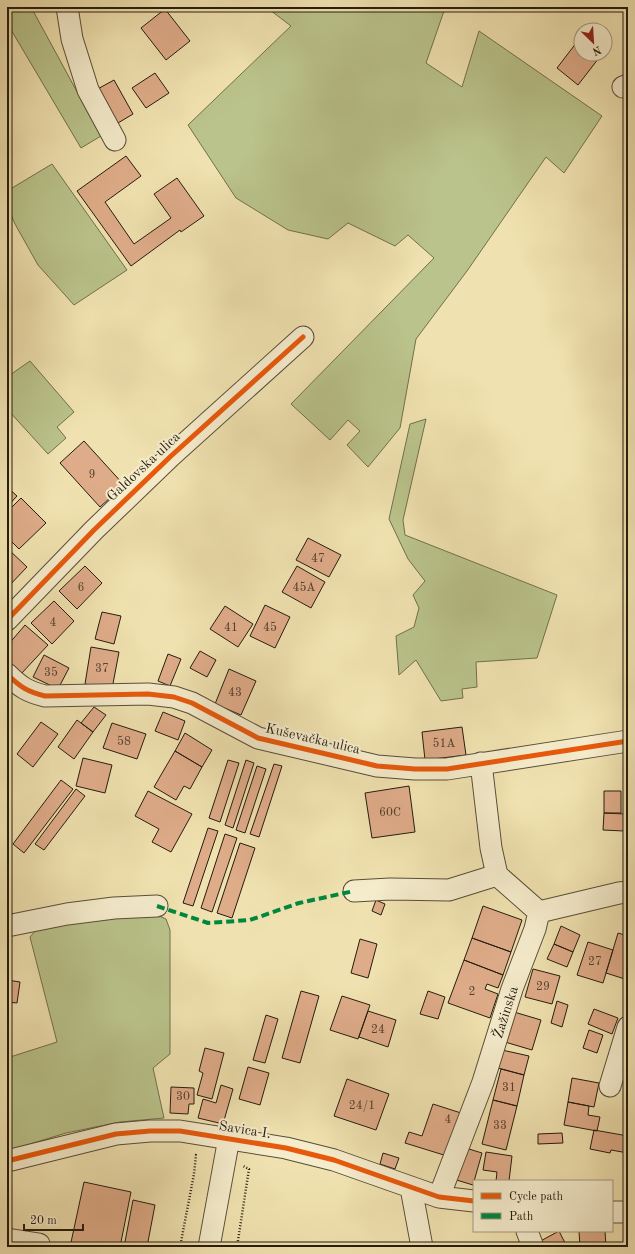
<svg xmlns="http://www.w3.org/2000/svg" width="635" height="1254" font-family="'Old Standard TT',serif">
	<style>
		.green { fill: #bac38b; stroke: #70704d }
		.building { fill: #dfac89; stroke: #251c0f }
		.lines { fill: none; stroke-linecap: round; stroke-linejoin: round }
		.minor-casing { stroke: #584e37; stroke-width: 23 }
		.path { stroke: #251c0f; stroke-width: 2.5; stroke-dasharray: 1 2; stroke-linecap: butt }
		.minor { stroke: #f5eccc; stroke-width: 21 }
		.quiet { stroke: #00873e; stroke-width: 4; stroke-dasharray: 8 4; stroke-linecap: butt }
		.cycleway-casing { stroke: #f5eccc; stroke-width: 8 }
		.cycleway { stroke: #e8590c; stroke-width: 5 }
		.labels { text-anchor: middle; stroke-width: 4; stroke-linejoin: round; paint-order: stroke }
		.number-label { font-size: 12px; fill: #54402e }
		.street-label { font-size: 14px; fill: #251c0f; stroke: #f5eccc }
	</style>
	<rect width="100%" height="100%" fill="#f0e2b0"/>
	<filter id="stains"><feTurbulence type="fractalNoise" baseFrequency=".005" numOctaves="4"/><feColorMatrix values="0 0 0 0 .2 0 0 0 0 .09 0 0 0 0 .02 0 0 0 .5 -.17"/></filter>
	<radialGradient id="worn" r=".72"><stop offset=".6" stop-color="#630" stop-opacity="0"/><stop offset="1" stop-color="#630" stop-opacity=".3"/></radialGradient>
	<!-- green -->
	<path class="green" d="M 7,7 L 31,7 L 101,136 L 81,148 L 7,23 Z
		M 266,7 L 443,7 L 445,8 L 426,63 L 462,87 L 479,31 L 602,116 L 564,173 L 546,157 L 467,271 L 416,339 L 400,428 L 368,467 L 347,445 L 360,431 L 348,420 L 330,440 L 291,404 L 434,258 L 408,235 L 395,246 L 348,223 L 328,239 L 288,230 L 236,198 L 188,125 L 291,26 Z
		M 52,164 L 127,270 L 74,305 L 38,265 L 15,224 L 7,206 L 7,191 Z
		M 30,361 L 74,412 L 57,427 L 66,438 L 48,454 L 7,409 L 7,377 Z
		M 426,419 L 403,520 L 405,535 L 557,595 L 537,658 L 476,662 L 477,687 L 462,689 L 463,698 L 441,701 L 416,660 L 399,675 L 396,636 L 414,627 L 419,608 L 413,595 L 425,581 L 408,559 L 389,519 L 410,424 Z
		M 155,914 L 166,919 L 170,930 L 170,1054 L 153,1068 L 164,1118 L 120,1122 L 66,1133 L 7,1151 L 7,1058 L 57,1042 L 30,937 L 36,930 L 50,928 L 84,920 Z"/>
	<!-- building -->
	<path class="building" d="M 165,9 L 190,41 L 166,60 L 141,28 Z
		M 580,38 L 581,54 L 602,54 L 578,85 L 557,68 Z
		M 155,73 L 169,93 L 146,108 L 132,88 Z
		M 114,80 L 133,114 L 113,126 L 94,91 Z
		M 126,156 L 141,176 L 105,202 L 134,244 L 171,218 L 154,194 L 177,178 L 204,216 L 181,232 L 180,230 L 131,266 L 77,191 Z
		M 84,441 L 124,485 L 100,507 L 60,463 Z
		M 7,487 L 17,496 L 7,507 Z
		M 21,498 L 46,523 L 19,549 L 7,537 L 7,512 Z
		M 308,538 L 341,555 L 329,577 L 296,560 Z
		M 7,548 L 27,567 L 7,588 Z
		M 85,566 L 102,583 L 77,609 L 59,591 Z
		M 297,566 L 325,582 L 311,608 L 282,592 Z
		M 54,601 L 74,621 L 52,644 L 31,623 Z
		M 265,605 L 290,617 L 275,648 L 250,636 Z
		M 225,606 L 253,624 L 238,647 L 210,629 Z
		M 102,612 L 121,616 L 114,644 L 95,639 Z
		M 25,625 L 48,645 L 21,674 L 7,661 L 7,646 Z
		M 91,647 L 119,652 L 112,689 L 85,684 Z
		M 200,651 L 216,660 L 207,677 L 190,668 Z
		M 168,654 L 181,659 L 170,686 L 158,681 Z
		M 44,655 L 69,668 L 58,689 L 33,677 Z
		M 229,669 L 256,681 L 241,715 L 215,704 Z
		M 94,707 L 106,715 L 93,732 L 81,723 Z
		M 163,712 L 185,721 L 178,740 L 155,731 Z
		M 77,720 L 93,732 L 74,759 L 58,747 Z
		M 41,722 L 58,734 L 33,767 L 17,754 Z
		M 112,723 L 146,734 L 137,759 L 103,748 Z
		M 462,727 L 466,755 L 425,760 L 422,732 Z
		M 185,733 L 212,750 L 202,767 L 175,751 Z
		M 175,751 L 202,767 L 190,789 L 184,786 L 176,800 L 154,787 Z
		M 83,758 L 112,765 L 105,793 L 76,786 Z
		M 228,760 L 239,763 L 220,822 L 209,818 Z
		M 246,760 L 254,763 L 233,828 L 225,825 Z
		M 274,764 L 282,766 L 259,837 L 250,834 Z
		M 257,766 L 266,769 L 245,833 L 236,830 Z
		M 61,780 L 73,789 L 24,853 L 13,844 Z
		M 409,786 L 415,832 L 372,838 L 365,793 Z
		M 76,789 L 85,796 L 44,850 L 35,844 Z
		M 148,791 L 192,814 L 171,852 L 152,842 L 159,829 L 135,816 Z
		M 604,791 L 621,791 L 621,813 L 604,813 Z
		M 604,813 L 625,814 L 624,831 L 603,830 Z
		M 208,828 L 218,831 L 193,906 L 183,903 Z
		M 225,834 L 237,838 L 212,912 L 201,908 Z
		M 240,843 L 255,848 L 232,918 L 217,913 Z
		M 376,900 L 385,904 L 381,915 L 372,911 Z
		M 483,906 L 522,920 L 511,952 L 472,938 Z
		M 561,926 L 580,935 L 573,952 L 554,944 Z
		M 618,933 L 628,936 L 628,980 L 606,973 Z
		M 472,938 L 511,952 L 503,975 L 464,960 Z
		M 360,939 L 377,944 L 368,978 L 351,973 Z
		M 588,942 L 613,950 L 603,983 L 577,975 Z
		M 554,944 L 573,952 L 567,967 L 547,959 Z
		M 464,960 L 503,975 L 498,988 L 487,984 L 485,989 L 498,994 L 490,1018 L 448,1003 Z
		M 533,969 L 560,976 L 552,1004 L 525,997 Z
		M 7,980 L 20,982 L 17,1003 L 7,1002 Z
		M 301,991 L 319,996 L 300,1063 L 282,1058 Z
		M 428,991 L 445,997 L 438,1019 L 420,1014 Z
		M 342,996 L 370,1005 L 358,1039 L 330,1030 Z
		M 557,1001 L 568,1005 L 562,1027 L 551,1023 Z
		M 594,1009 L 618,1018 L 612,1034 L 588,1024 Z
		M 368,1011 L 396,1020 L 388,1047 L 359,1037 Z
		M 514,1012 L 541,1020 L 532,1050 L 505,1042 Z
		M 266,1015 L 278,1019 L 265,1063 L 253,1060 Z
		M 589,1030 L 603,1035 L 597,1053 L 583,1048 Z
		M 205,1048 L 224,1053 L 212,1099 L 197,1095 L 203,1073 L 199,1071 Z
		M 502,1050 L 529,1056 L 524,1075 L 498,1068 Z
		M 248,1067 L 269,1073 L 260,1105 L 239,1099 Z
		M 501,1069 L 524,1075 L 517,1106 L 493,1100 Z
		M 572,1078 L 599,1083 L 594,1107 L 568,1102 Z
		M 347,1079 L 389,1094 L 376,1130 L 334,1116 Z
		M 221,1085 L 233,1089 L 223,1124 L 198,1118 L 203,1099 L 216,1103 Z
		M 171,1087 L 194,1088 L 194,1104 L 189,1104 L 188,1114 L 170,1113 Z
		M 493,1100 L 517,1106 L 506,1150 L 482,1144 Z
		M 568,1102 L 589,1106 L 588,1115 L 600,1117 L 597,1131 L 564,1125 Z
		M 433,1104 L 461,1113 L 447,1156 L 405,1143 L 409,1132 L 422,1136 Z
		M 594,1130 L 628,1136 L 628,1153 L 611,1150 L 610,1153 L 590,1149 Z
		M 562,1133 L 563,1143 L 538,1144 L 538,1134 Z
		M 459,1146 L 482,1153 L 473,1185 L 450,1178 Z
		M 486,1152 L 512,1156 L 509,1181 L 496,1181 L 497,1172 L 483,1170 Z
		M 383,1153 L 399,1158 L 395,1169 L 380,1164 Z
		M 84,1182 L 131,1192 L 120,1247 L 70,1247 Z
		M 133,1200 L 155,1205 L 147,1247 L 124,1247 Z
		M 559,1231 L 567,1247 L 537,1247 L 535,1244 Z
		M 579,1231 L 605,1231 L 606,1247 L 580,1247 Z
		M 628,1243 L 628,1247 L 606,1247 L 606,1244 Z"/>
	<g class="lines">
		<defs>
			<path id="minor" d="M 67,7 L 72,39 L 88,90 L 115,140
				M 623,87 L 628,85
				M 7,620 L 94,530 L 171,456 L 303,337
				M 7,674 C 20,687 28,692 45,696 L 148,694 L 174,697 L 192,703 L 258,738 L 377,766 L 415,769 L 447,769 L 628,741
				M 481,763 L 491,848 L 497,875 L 539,912
				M 354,891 L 390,889 L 449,890 L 497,875
				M 539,912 L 619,893 L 628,892
				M 7,926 L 67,914 L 114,908 L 157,906
				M 610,1086 L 628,1027
				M 7,1161 L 116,1134 L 150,1131 L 180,1131 L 286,1148 L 334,1160 L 439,1197 L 474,1201
				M 411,1188 L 422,1247
				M 439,1197 L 483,1082 L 512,989 L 535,929 L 539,912
				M 612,1212 L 628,1212
				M 527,1231 L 533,1247
				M 7,1239 L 39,1244 L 38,1247
				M 209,1247 L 229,1138"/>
		</defs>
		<!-- minor casing -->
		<use href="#minor" class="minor-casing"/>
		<!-- path -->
		<path class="path" d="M 180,1247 L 194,1174 L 196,1155 L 198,1156
			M 237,1247 L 249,1169 L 243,1166"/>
		<!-- minor -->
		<use href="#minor" class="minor"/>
		<!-- quiet -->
		<path class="quiet" d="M 157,906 L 208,923 L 250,920 L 299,903 L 354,891"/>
		<defs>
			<path id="cycleway" d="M 7,620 L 94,530 L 171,456 L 303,337
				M 7,674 C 20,687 28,692 45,696 L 148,694 L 174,697 L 192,703 L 258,738 L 377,766 L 415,769 L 447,769 L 628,741
				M 7,1161 L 116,1134 L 150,1131 L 180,1131 L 286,1148 L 334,1160 L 439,1197 L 474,1201"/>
		</defs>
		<!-- cycleway casing -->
		<use href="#cycleway" class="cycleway-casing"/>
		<!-- cycleway -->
		<use href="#cycleway" class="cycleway"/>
	</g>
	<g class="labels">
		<!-- number labels -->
		<g class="number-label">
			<text x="92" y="478">9</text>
			<text x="318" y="562">47</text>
			<text x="81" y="591">6</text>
			<text x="304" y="591">45A</text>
			<text x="53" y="626">4</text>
			<text x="231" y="631">41</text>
			<text x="270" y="631">45</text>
			<text x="102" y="672">37</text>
			<text x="51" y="676">35</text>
			<text x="235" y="696">43</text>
			<text x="124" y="745">58</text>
			<text x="444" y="747">51A</text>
			<text x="390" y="816">60C</text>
			<text x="595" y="965">27</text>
			<text x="543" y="990">29</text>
			<text x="472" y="995">2</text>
			<text x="378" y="1033">24</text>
			<text x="509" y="1091">31</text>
			<text x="183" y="1100">30</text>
			<text x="362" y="1109">24/1</text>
			<text x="448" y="1123">4</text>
			<text x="500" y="1129">33</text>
		</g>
		<!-- street labels -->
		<g class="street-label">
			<text transform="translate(143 466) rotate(-43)" y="5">Galdovska ulica</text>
			<text transform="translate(313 738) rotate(13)" y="5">Kuševačka ulica</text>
			<text transform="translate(505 1012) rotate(-72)" y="5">Žažinska</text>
			<text transform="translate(245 1129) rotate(9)" y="5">Savica I.</text>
		</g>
	</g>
	<!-- margin -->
	<rect width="635" height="1254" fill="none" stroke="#f0e2b0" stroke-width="24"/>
	<rect x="8" y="8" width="619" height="1238" fill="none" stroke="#251c0f" stroke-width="2"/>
	<rect x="12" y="12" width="611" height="1230" fill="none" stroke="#251c0f"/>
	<!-- legend -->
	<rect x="473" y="1180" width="140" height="52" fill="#f5eccc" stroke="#a29980"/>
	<rect x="481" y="1193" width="20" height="6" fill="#e8590c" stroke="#a29980"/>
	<text x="509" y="1200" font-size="12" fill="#251c0f">Cycle path</text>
	<rect x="481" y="1213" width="20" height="6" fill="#00873e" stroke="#a29980"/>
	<text x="509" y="1220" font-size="12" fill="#251c0f">Path</text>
	<!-- north arrow -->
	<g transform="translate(593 42) rotate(155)"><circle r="19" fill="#f5eccc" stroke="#a29980"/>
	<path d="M0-3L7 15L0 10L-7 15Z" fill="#8f2418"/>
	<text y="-6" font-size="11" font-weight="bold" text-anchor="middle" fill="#251c0f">N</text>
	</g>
	<!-- scale -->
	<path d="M24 1224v6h59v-6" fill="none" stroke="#251c0f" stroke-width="2"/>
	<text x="30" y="1224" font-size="12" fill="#251c0f" stroke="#f5eccc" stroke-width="3" paint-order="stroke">20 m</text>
	<rect width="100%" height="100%" filter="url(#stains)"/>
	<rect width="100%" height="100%" fill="url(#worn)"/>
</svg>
